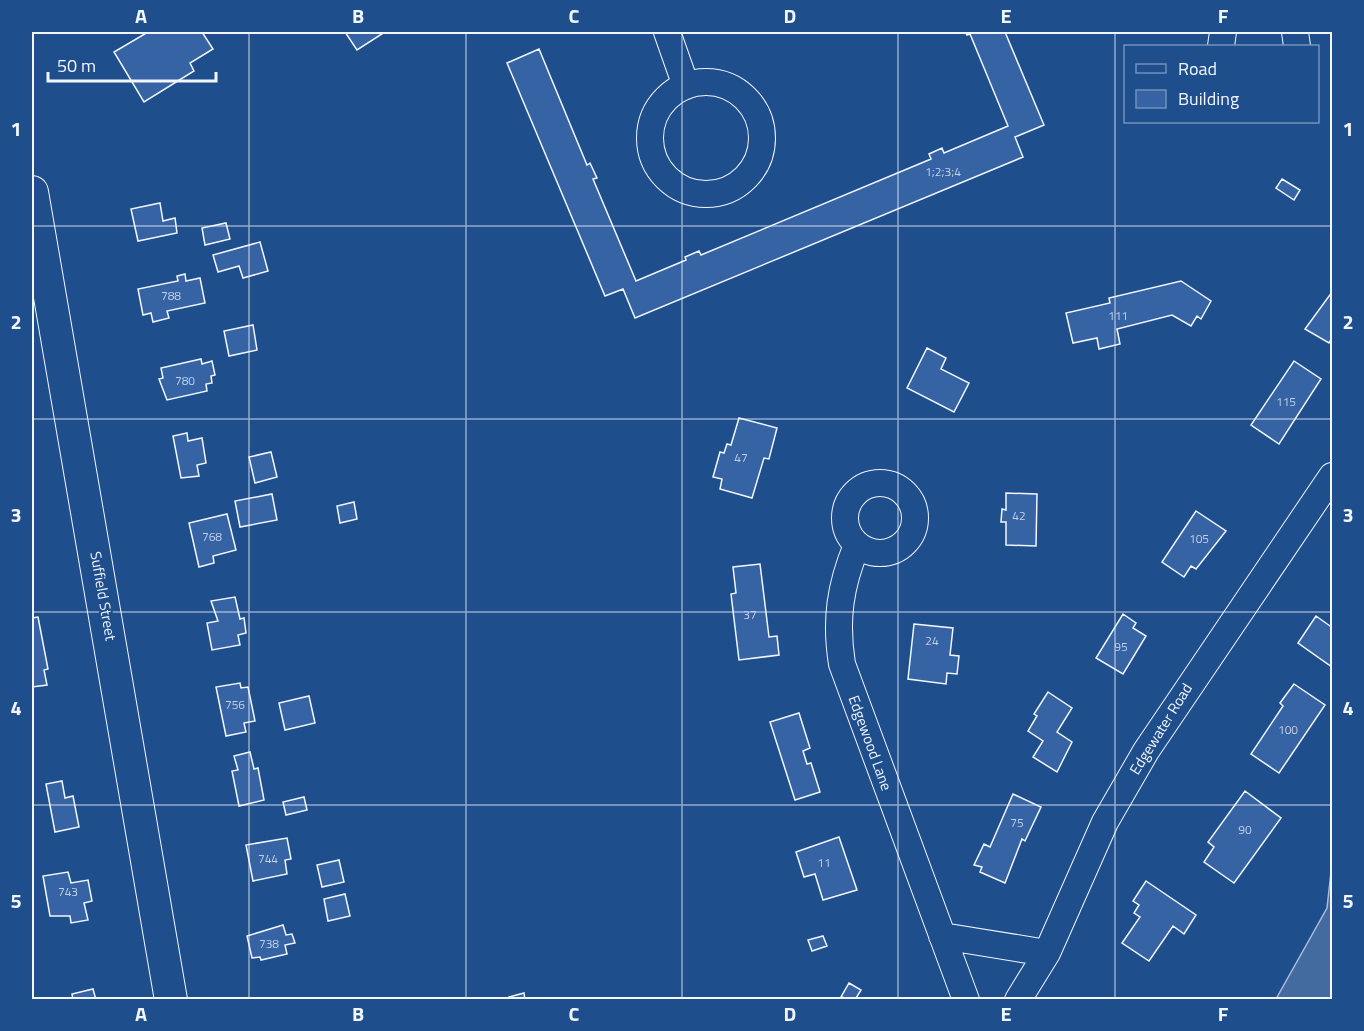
<svg xmlns="http://www.w3.org/2000/svg" width="1364" height="1031" font-family="'Titillium Web',sans-serif">
	<style>
		.water { fill: #446ba0; stroke: #a8bbd7; stroke-width: 1.5 }
		.building { fill: #3563a3; stroke: #f2f6ff; stroke-width: 1.5 }
		.lines { fill: none; stroke-linecap: round; stroke-linejoin: round }
		.minor-casing { stroke: #f2f6ff; stroke-width: 28 }
		.major-casing { stroke: #f2f6ff; stroke-width: 34 }
		.minor { stroke: #1f4e8c; stroke-width: 26 }
		.major { stroke: #1f4e8c; stroke-width: 32 }
		.grid { fill: none; stroke: #f2f6ff; stroke-width: 1.5; stroke-opacity: 0.55 }
		.labels { text-anchor: middle; stroke-width: 4.5; stroke-linejoin: round; paint-order: stroke }
		.number-label { font-size: 12px; fill: #c3d1e8 }
		.street-label { font-size: 15px; fill: #f2f6ff; stroke: #1f4e8c }
		.neatline { fill: none; stroke: #f2f6ff; stroke-width: 2 }
		.grid-label { font-size: 20px; text-anchor: middle; font-weight: bold; fill: #f2f6ff }
	</style>
	<rect width="100%" height="100%" fill="#1f4e8c"/>
	<!-- water -->
	<path class="water" d="M 1332,863 L 1332,999 L 1276,999 L 1327,908 Z"/>
	<!-- building -->
	<path class="building" d="M 148,32 L 202,32 L 213,49 L 190,63 L 194,71 L 144,102 L 114,52 Z
		M 345,32 L 385,32 L 357,50 Z
		M 965,32 L 1005,32 L 1044,125 L 1015,137 L 1023,157 L 635,318 L 623,289 L 605,296 L 507,63 L 539,49 L 587,165 L 590,163 L 597,178 L 593,179 L 636,281 L 686,260 L 685,257 L 699,251 L 701,255 L 931,159 L 929,154 L 942,148 L 944,153 L 1008,126 L 970,34 L 967,35 Z
		M 1282,179 L 1300,190 L 1294,200 L 1276,188 Z
		M 160,203 L 163,221 L 175,218 L 177,233 L 138,241 L 131,209 Z
		M 226,223 L 230,239 L 205,245 L 202,228 Z
		M 260,242 L 268,271 L 243,278 L 239,266 L 218,272 L 213,255 Z
		M 185,274 L 186,281 L 200,278 L 205,303 L 167,311 L 169,318 L 153,322 L 151,313 L 143,315 L 138,289 L 178,281 L 177,276 Z
		M 1181,281 L 1211,301 L 1201,319 L 1197,316 L 1191,326 L 1172,315 L 1117,329 L 1120,344 L 1099,349 L 1097,338 L 1073,343 L 1066,313 L 1110,303 L 1109,298 Z
		M 1332,292 L 1332,338 L 1329,343 L 1305,329 Z
		M 253,325 L 257,350 L 229,356 L 224,331 Z
		M 927,348 L 946,358 L 941,369 L 969,383 L 954,412 L 907,388 Z
		M 201,359 L 202,364 L 212,361 L 215,375 L 211,376 L 212,383 L 206,384 L 207,391 L 167,400 L 159,379 L 163,378 L 161,368 Z
		M 1294,361 L 1321,379 L 1279,444 L 1251,425 Z
		M 739,418 L 777,428 L 769,459 L 764,458 L 752,498 L 720,489 L 722,479 L 713,477 L 720,452 L 724,453 L 727,444 L 731,445 Z
		M 187,433 L 188,441 L 202,438 L 206,463 L 197,465 L 199,476 L 181,478 L 173,436 Z
		M 271,452 L 277,477 L 255,483 L 249,457 Z
		M 1006,493 L 1037,494 L 1036,546 L 1006,545 L 1006,522 L 1001,522 L 1002,509 L 1006,510 Z
		M 272,494 L 277,520 L 240,527 L 235,501 Z
		M 354,502 L 357,519 L 340,523 L 337,506 Z
		M 1196,511 L 1226,531 L 1196,569 L 1191,566 L 1184,577 L 1162,562 Z
		M 227,514 L 236,550 L 213,556 L 214,563 L 199,567 L 189,523 Z
		M 760,564 L 769,637 L 777,636 L 779,655 L 739,660 L 731,594 L 736,593 L 733,567 Z
		M 235,597 L 240,619 L 244,618 L 246,633 L 238,635 L 240,645 L 212,650 L 207,623 L 218,621 L 211,601 Z
		M 1123,614 L 1136,623 L 1133,628 L 1146,636 L 1123,674 L 1096,658 Z
		M 1316,616 L 1330,626 L 1332,622 L 1332,667 L 1298,643 Z
		M 38,617 L 48,669 L 44,670 L 47,685 L 32,687 L 32,618 Z
		M 914,624 L 953,628 L 950,655 L 959,656 L 957,674 L 947,673 L 946,684 L 908,679 Z
		M 240,683 L 241,688 L 248,687 L 255,721 L 244,723 L 246,732 L 226,736 L 216,687 Z
		M 1294,684 L 1325,705 L 1279,773 L 1251,754 L 1283,706 L 1280,703 Z
		M 1048,692 L 1072,708 L 1057,732 L 1072,742 L 1057,772 L 1033,757 L 1043,741 L 1028,731 L 1037,716 L 1034,714 Z
		M 309,696 L 315,723 L 285,730 L 279,703 Z
		M 799,713 L 810,748 L 803,751 L 807,764 L 811,763 L 820,792 L 795,800 L 770,722 Z
		M 250,752 L 254,769 L 258,768 L 264,800 L 239,806 L 232,771 L 238,770 L 234,756 Z
		M 62,781 L 65,798 L 73,796 L 79,827 L 55,832 L 46,784 Z
		M 1245,791 L 1281,818 L 1234,883 L 1204,862 L 1214,847 L 1208,842 Z
		M 1013,794 L 1041,807 L 1025,841 L 1022,839 L 1005,883 L 980,872 L 982,867 L 974,865 L 984,844 L 990,847 Z
		M 304,797 L 307,810 L 286,815 L 283,802 Z
		M 839,837 L 857,890 L 823,900 L 815,874 L 804,877 L 796,852 Z
		M 287,838 L 291,859 L 285,860 L 287,874 L 253,881 L 246,845 Z
		M 339,860 L 344,882 L 322,887 L 317,865 Z
		M 68,872 L 71,883 L 88,880 L 92,901 L 84,903 L 88,920 L 71,923 L 70,916 L 50,916 L 43,876 Z
		M 1146,881 L 1196,915 L 1184,934 L 1173,926 L 1149,961 L 1122,943 L 1140,917 L 1134,913 L 1139,905 L 1133,901 Z
		M 345,894 L 350,916 L 328,921 L 324,899 Z
		M 283,925 L 286,935 L 292,934 L 295,943 L 285,945 L 287,954 L 261,960 L 260,957 L 252,958 L 247,936 Z
		M 823,936 L 827,946 L 812,951 L 808,940 Z
		M 849,983 L 861,990 L 855,1000 L 841,997 Z
		M 93,989 L 96,1000 L 73,1000 L 72,994 Z
		M 524,993 L 525,1000 L 510,1000 L 509,997 Z"/>
	<g class="lines">
		<defs>
			<path id="minor" d="M 667,32 L 686,86
				M 1295,32 L 1297,46
				M 1221,46 L 1223,32
				M650 138a56 56 0 1 1 112 0a56 56 0 1 1-112 0Z
				M845 518a35 35 0 1 1 70 0a35 35 0 1 1-70 0Z
				M 857,545 C 840,586 835,620 842,664 L 966,1000
				M 942,936 L 1047,953
				M 1018,1000 L 1047,953 L 1105,822 L 1146,751 L 1332,476"/>
			<path id="major" d="M 32,192 L 171,1000"/>
		</defs>
		<!-- minor casing -->
		<use href="#minor" class="minor-casing"/>
		<!-- major casing -->
		<use href="#major" class="major-casing"/>
		<!-- minor -->
		<use href="#minor" class="minor"/>
		<!-- major -->
		<use href="#major" class="major"/>
	</g>
	<!-- grid -->
	<path class="grid" d="M 249,32 L 249,1000M 466,32 L 466,1000M 682,32 L 682,1000M 898,32 L 898,1000M 1115,32 L 1115,1000M 32,226 L 1332,226M 32,419 L 1332,419M 32,612 L 1332,612M 32,805 L 1332,805"/>
	<g class="labels">
		<!-- number labels -->
		<g class="number-label">
			<text x="943" y="176">1;2;3;4</text>
			<text x="171" y="300">788</text>
			<text x="1118" y="320">111</text>
			<text x="185" y="385">780</text>
			<text x="1286" y="406">115</text>
			<text x="741" y="462">47</text>
			<text x="1019" y="520">42</text>
			<text x="212" y="541">768</text>
			<text x="1199" y="543">105</text>
			<text x="750" y="619">37</text>
			<text x="932" y="645">24</text>
			<text x="1121" y="651">95</text>
			<text x="235" y="709">756</text>
			<text x="1288" y="734">100</text>
			<text x="1017" y="827">75</text>
			<text x="1245" y="834">90</text>
			<text x="268" y="863">744</text>
			<text x="824" y="867">11</text>
			<text x="68" y="896">743</text>
			<text x="269" y="948">738</text>
		</g>
		<!-- street labels -->
		<g class="street-label">
			<text transform="translate(103 596) rotate(80)" y="5">Suffield Street</text>
			<text transform="translate(1161 729) rotate(-58)" y="5">Edgewater Road</text>
			<text transform="translate(870 743) rotate(70)" y="5">Edgewood Lane</text>
		</g>
	</g>
	<!-- border -->
	<rect width="1364" height="1031" fill="none" stroke="#1f4e8c" stroke-width="66"/>
	<!-- legend -->
	<rect x="1124" y="45" width="195" height="78" fill="#1f4e8c" stroke="#7391ba" stroke-width="1.5"/>
	<rect x="1136" y="64" width="30" height="9" fill="#1f4e8c" stroke="#7391ba" stroke-width="1.5"/>
	<text x="1178" y="75" font-size="18" fill="#f2f6ff">Road</text>
	<rect x="1136" y="90" width="30" height="18" fill="#3563a3" stroke="#7391ba" stroke-width="1.5"/>
	<text x="1178" y="105" font-size="18" fill="#f2f6ff">Building</text>
	<!-- scale -->
	<path d="M48 72v9h168v-9" fill="none" stroke="#f2f6ff" stroke-width="3"/>
	<text x="57" y="72" font-size="18" fill="#f2f6ff" stroke="#1f4e8c" stroke-width="4.5" paint-order="stroke">50 m</text>
	<rect x="33" y="33" width="1298" height="965" class="neatline"/>
	<g class="grid-label">
		<text x="141" y="23">A</text>
		<text x="358" y="23">B</text>
		<text x="574" y="23">C</text>
		<text x="790" y="23">D</text>
		<text x="1006" y="23">E</text>
		<text x="1223" y="23">F</text>
		<text x="16" y="136">1</text>
		<text x="1348" y="136">1</text>
		<text x="16" y="329">2</text>
		<text x="1348" y="329">2</text>
		<text x="16" y="522">3</text>
		<text x="1348" y="522">3</text>
		<text x="16" y="715">4</text>
		<text x="1348" y="715">4</text>
		<text x="16" y="908">5</text>
		<text x="1348" y="908">5</text>
		<text x="141" y="1021">A</text>
		<text x="358" y="1021">B</text>
		<text x="574" y="1021">C</text>
		<text x="790" y="1021">D</text>
		<text x="1006" y="1021">E</text>
		<text x="1223" y="1021">F</text>
	</g>
</svg>
